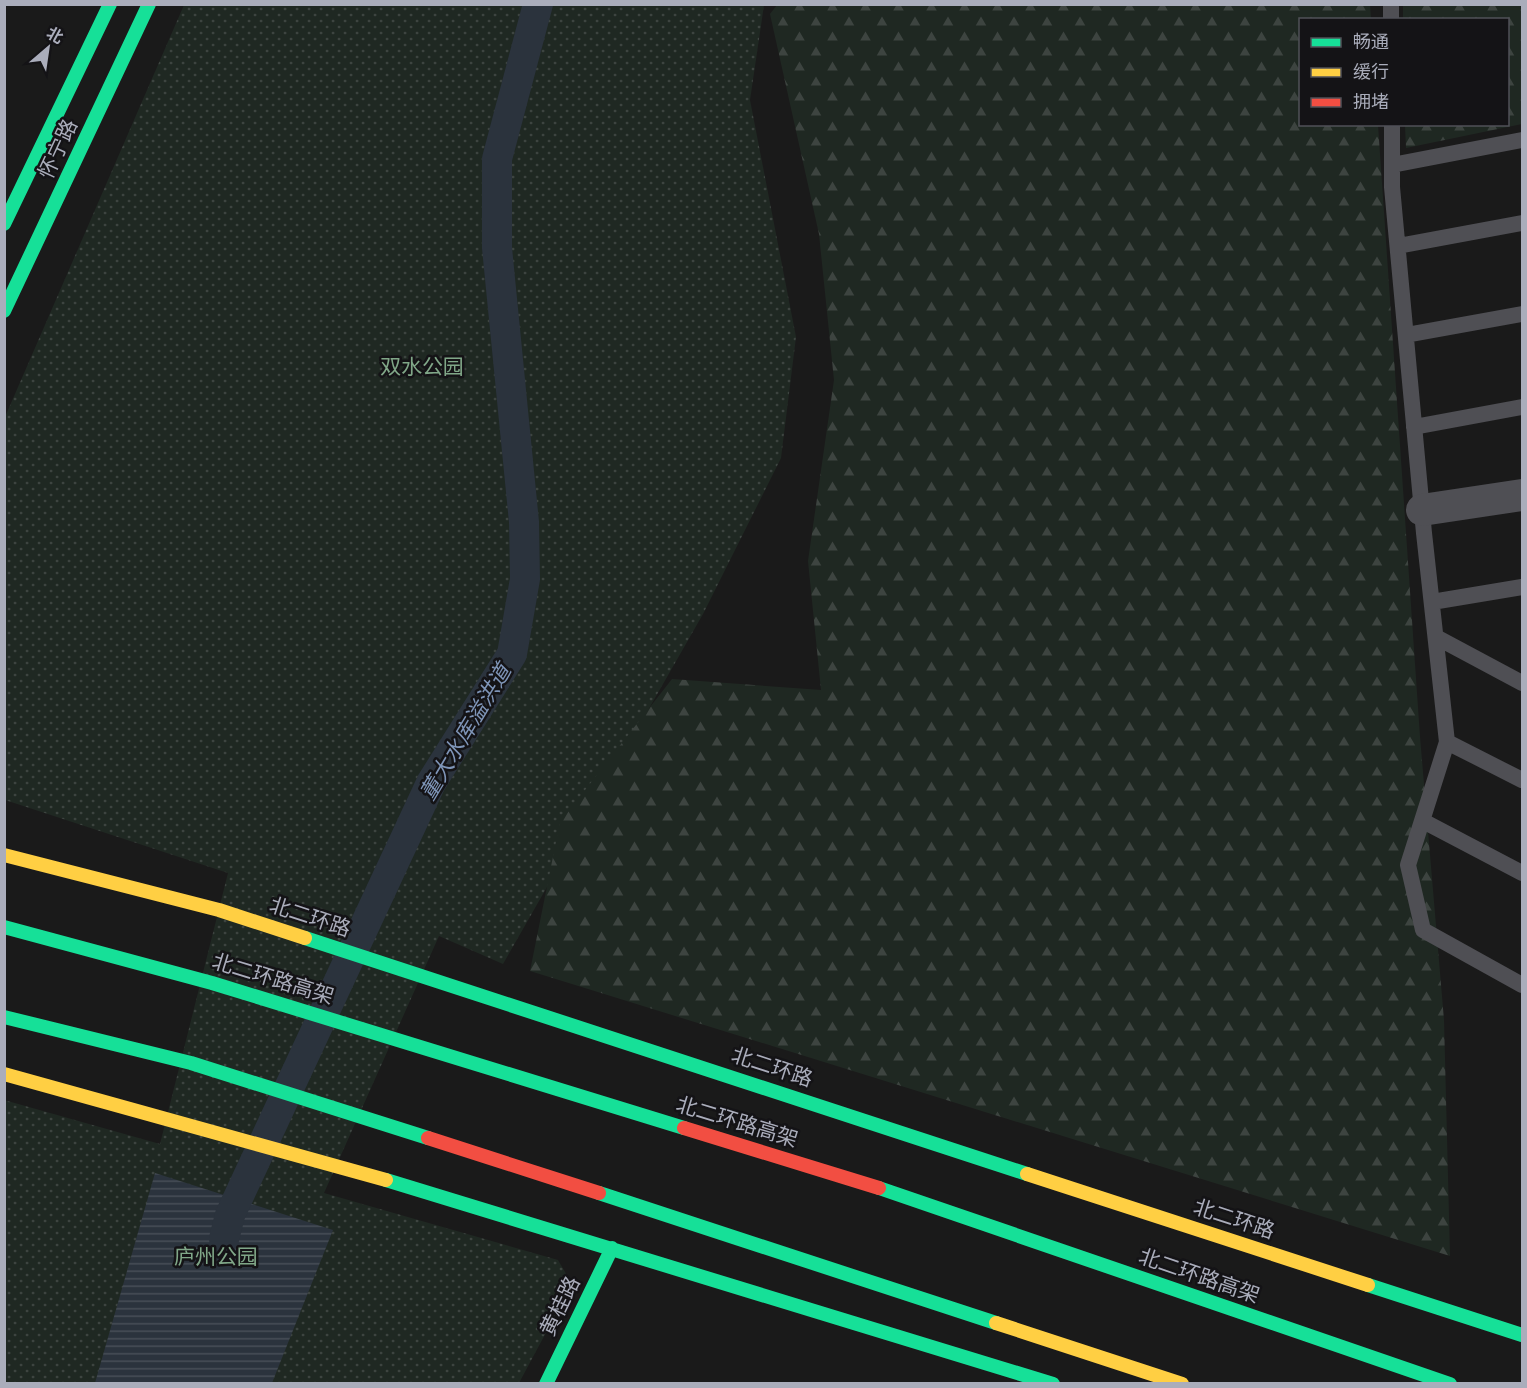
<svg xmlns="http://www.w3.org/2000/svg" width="1527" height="1388" font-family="'Noto Sans','Noto Sans SC',sans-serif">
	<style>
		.green { fill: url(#green-dots) }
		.forest { fill: url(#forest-firs) }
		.water { fill: url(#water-rules) }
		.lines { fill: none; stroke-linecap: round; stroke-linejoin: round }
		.canal { stroke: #2b333d; stroke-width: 30 }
		.lane { stroke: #4f4f54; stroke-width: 16 }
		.street { stroke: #4f4f54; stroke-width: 32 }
		.fast { stroke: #16e098; stroke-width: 14 }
		.slow { stroke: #ffcf43; stroke-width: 14 }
		.jam { stroke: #f24e42; stroke-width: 14 }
		.labels { text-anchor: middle; stroke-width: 5; stroke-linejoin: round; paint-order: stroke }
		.street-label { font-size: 21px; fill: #aaadbb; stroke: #141316 }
		.park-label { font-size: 21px; fill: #80a788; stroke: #141316 }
		.water-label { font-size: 22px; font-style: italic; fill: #7f95b8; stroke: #141316 }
	</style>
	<defs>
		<pattern id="green-dots" width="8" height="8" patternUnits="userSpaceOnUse" patternTransform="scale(1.5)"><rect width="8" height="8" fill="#1f2822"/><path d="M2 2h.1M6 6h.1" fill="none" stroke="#3d4440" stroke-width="1.8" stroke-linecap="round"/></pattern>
		<pattern id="forest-firs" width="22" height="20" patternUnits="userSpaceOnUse" patternTransform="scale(1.5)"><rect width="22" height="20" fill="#1f2822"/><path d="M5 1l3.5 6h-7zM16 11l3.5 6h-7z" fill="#3d4440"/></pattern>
		<pattern id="water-rules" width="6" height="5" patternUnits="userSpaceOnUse" patternTransform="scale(1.5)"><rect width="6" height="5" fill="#2b333d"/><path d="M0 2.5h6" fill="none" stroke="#474e57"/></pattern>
	</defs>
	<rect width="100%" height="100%" fill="#1a1a1a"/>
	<!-- green -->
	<path class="green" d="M 184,5 L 764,5 L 750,100 L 796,337 L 781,458 L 703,614 L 503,964 L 439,936 L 324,1193 L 558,1260 L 572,1284 L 519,1383 L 5,1383 L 4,1100 L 160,1144 L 228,873 L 5,800 L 5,417 Z"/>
	<!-- forest -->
	<path class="forest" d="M 777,5 L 1370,5 L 1371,19 L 1300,20 L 1300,124 L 1378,125 L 1420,737 L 1444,1020 L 1450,1256 L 530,971 L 560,822 L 672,679 L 821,690 L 808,561 L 834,380 L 819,234 L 770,14 Z
		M 1403,5 L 1522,5 L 1522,124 L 1406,148 L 1405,125 L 1508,124 L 1508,20 L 1403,19 Z"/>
	<!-- water -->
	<path class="water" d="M 155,1173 L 333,1230 L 272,1383 L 95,1383 Z"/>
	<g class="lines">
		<!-- canal -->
		<path class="canal" d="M 224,1239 L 230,1215 L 431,783 L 512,654 L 525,579 L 524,522 L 497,248 L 497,159 L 538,4"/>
		<!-- lane -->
		<path class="lane" d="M 1391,20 L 1391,4
			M 1392,124 L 1392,187 L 1424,533 L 1447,742 L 1408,865 L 1423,930 L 1522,985
			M 1392,165 L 1522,140
			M 1398,246 L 1522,223
			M 1406,335 L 1522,314
			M 1414,427 L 1522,407
			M 1432,602 L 1522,587
			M 1436,637 L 1522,683
			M 1447,742 L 1522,780
			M 1423,821 L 1522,873"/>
		<!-- street -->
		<path class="street" d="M 1422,510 L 1522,495"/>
		<!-- fast -->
		<path class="fast" d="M 4,224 L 110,4
			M 4,311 L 149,4
			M 4,927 L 212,983 L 684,1128
			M 305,938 L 1027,1174
			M 4,1017 L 191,1063 L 428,1138
			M 386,1180 L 1053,1384
			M 879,1188 L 1450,1384
			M 599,1193 L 996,1323
			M 1368,1285 L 1522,1335
			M 546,1384 L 612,1248"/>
		<!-- slow -->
		<path class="slow" d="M 4,855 L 219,910 L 305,938
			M 4,1074 L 386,1180
			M 1027,1174 L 1368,1285
			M 996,1323 L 1182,1384"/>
		<!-- jam -->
		<path class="jam" d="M 684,1128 L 879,1188
			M 428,1138 L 599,1193"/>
	</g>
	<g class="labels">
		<!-- street labels -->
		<g class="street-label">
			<text transform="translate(58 149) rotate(-65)" y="7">怀宁路</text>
			<text transform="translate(310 917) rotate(18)" y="7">北二环路</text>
			<text transform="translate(273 979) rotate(17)" y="7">北二环路高架</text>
			<text transform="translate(772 1067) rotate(18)" y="7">北二环路</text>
			<text transform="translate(737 1122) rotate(17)" y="7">北二环路高架</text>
			<text transform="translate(1234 1219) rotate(18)" y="7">北二环路</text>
			<text transform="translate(1199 1276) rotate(19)" y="7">北二环路高架</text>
			<text transform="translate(560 1306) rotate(-64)" y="7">黄桂路</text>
		</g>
		<!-- park labels -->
		<g class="park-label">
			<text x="422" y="374">双水公园</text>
			<text x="216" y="1264">庐州公园</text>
		</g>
		<!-- water labels -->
		<g class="water-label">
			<text transform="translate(465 732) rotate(-59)" y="8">董大水库溢洪道</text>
		</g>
	</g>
	<!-- border -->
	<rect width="1527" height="1388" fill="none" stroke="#aaadbb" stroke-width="12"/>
	<!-- legend -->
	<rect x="1299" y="18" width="210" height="108" fill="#141316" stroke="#505158" stroke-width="1.5"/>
	<rect x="1311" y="38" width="30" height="9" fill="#16e098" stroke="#505158" stroke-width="1.5"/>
	<text x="1353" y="48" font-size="18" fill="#aaadbb">畅通</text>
	<rect x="1311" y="68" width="30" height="9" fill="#ffcf43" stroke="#505158" stroke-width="1.5"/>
	<text x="1353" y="78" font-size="18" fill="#aaadbb">缓行</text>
	<rect x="1311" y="98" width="30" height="9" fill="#f24e42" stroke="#505158" stroke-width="1.5"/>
	<text x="1353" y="108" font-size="18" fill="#aaadbb">拥堵</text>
	<!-- north arrow -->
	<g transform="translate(48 48) rotate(29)" stroke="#141316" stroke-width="4.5" paint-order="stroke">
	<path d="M0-4.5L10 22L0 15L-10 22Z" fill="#aaadbb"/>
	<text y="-9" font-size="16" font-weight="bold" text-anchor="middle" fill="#aaadbb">北</text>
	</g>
</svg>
